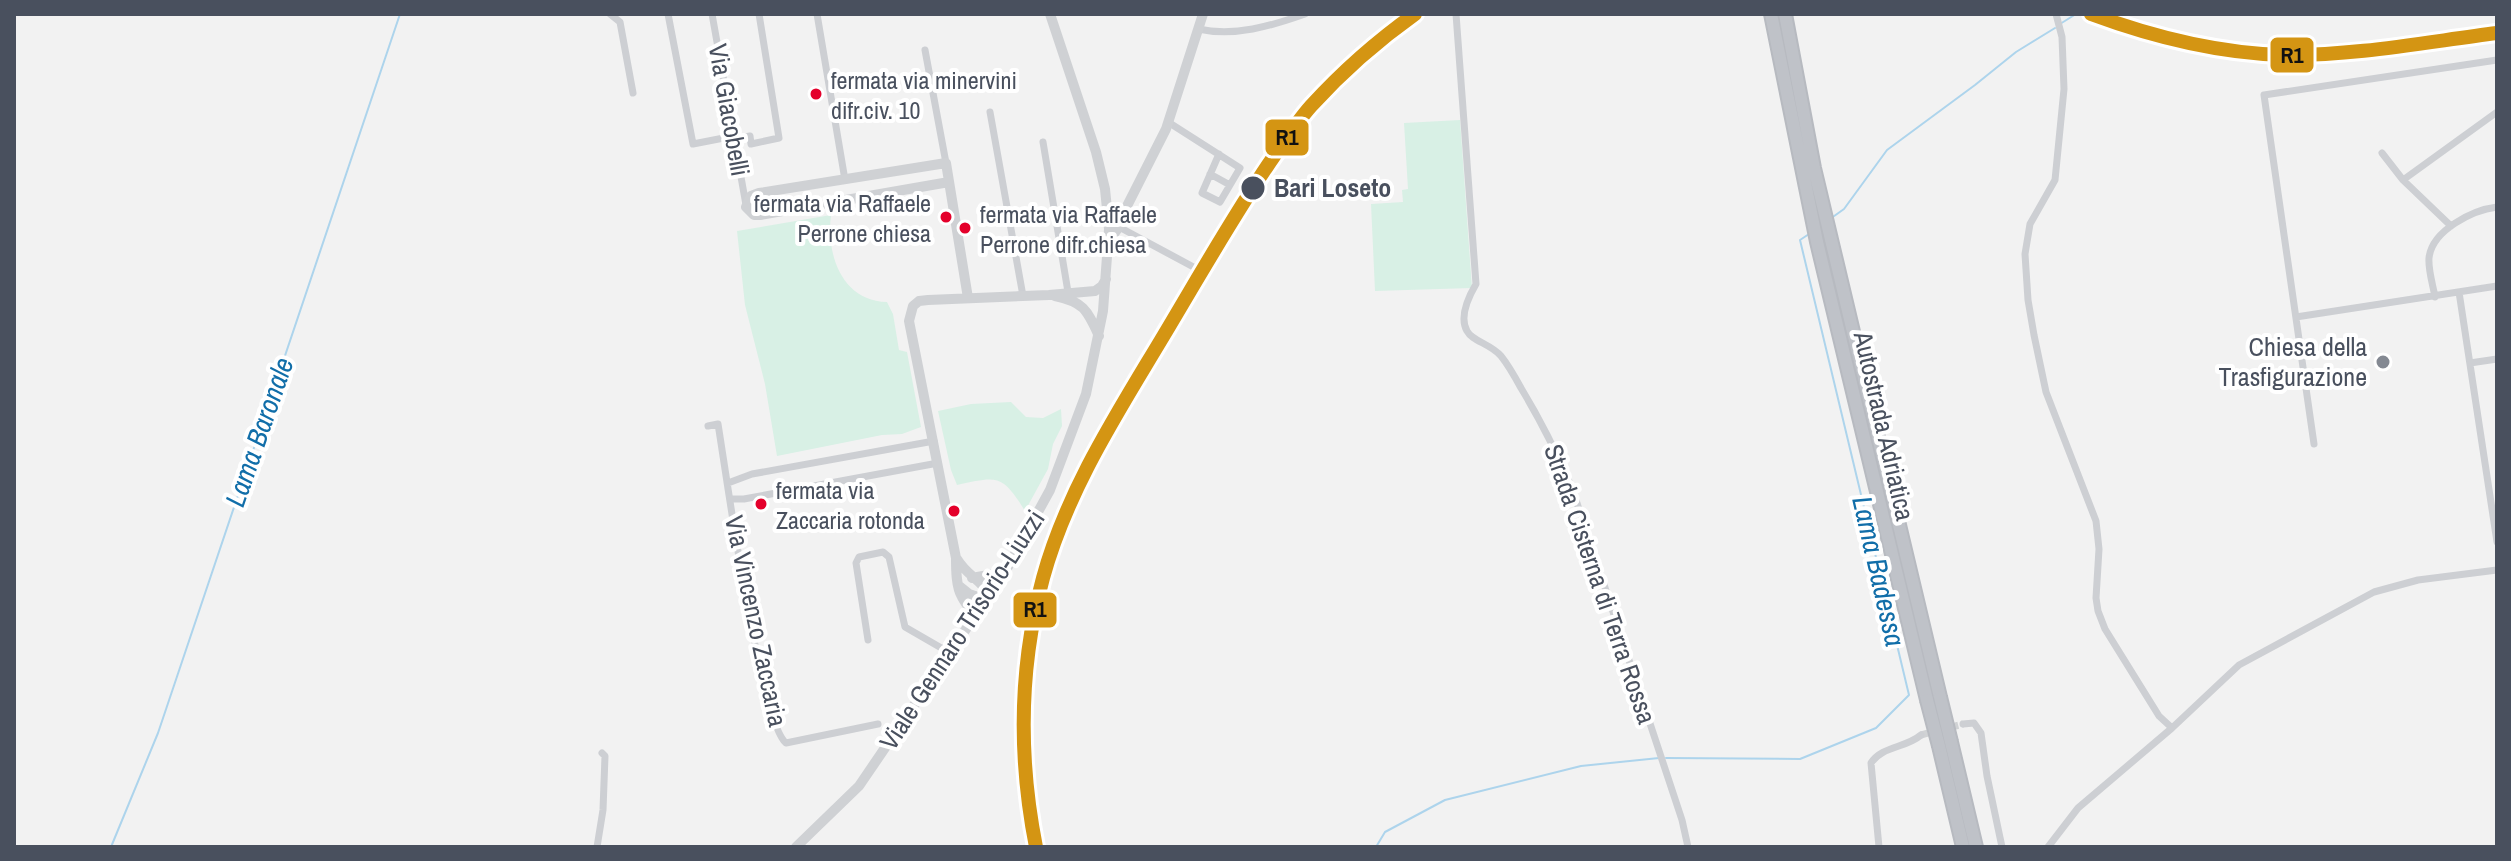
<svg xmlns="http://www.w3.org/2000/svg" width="2511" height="861" font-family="'Archivo Narrow',sans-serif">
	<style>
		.green { fill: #d8f0e5 }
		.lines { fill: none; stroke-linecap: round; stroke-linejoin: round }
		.stream { stroke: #add4ec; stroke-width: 2 }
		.street-tunnel { stroke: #d0d2d4; stroke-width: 7; stroke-dasharray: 7 3.5; stroke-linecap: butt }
		.highway-casing { stroke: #b7bac0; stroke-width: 16 }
		.street { stroke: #cdcfd3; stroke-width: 7 }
		.secondary { stroke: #cfd1d4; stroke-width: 10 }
		.highway { stroke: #bfc2c8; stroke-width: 12 }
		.highway-bridge-casing { stroke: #b7bac0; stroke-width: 16; stroke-linecap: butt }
		.highway-bridge { stroke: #bfc2c8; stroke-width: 12 }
		.rail-1-casing { stroke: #fff; stroke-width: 20 }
		.rail-1 { stroke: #d49513; stroke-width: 14 }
		.bus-dot { fill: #e4002b; stroke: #fff; stroke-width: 3 }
		.stop-dot { fill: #49505e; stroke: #fff; stroke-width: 3 }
		.poi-dot { fill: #848992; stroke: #fff; stroke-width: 3 }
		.labels { text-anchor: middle; stroke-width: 8; stroke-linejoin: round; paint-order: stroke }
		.bus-label { font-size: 24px; fill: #49505e; stroke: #fff; text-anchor: start }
		.street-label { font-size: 26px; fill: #49505e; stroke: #fff }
		.stop-label { font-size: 26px; font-weight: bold; fill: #49505e; stroke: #fff; text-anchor: start }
		.poi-label { font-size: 26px; fill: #49505e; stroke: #fff; text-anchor: end }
		.water-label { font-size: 28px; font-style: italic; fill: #116ea9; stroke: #fff }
		.line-badge { stroke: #fff; stroke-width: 3 }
		.pale-badge-label { font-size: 22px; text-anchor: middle; font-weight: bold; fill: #111 }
	</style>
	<rect width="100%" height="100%" fill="#f2f2f2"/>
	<!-- green -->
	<path class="green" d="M 1460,120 L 1472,288 L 1375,291 L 1371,204 L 1403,202 L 1402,190 L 1408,189 L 1404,123 Z
		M 831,215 C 826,253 841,301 887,302 L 893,314 L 899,350 L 907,352 L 921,427 L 902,434 L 882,435 L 777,456 L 765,384 L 745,305 L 737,231 Z
		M 1011,402 L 1026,417 L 1043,418 L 1061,409 L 1062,426 L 1053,444 L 1048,469 L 1025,511 C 1002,474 998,476 957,485 L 951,470 L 938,411 L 971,404 Z"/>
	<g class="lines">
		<!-- stream -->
		<path class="stream" d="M 2060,24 L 2076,14
			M 1830,219 L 1844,209 L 1887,150 L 1975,85 L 2016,52 L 2055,28
			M 1666,758 L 1800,759 L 1876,728 L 1909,695 L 1800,240 L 1809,234
			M 111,847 L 158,733 L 400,14
			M 1376,847 L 1385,832 L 1445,800 L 1581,766 L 1659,758"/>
		<!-- street-tunnel -->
		<path class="street-tunnel" d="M 1921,735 L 1963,724"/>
		<defs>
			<path id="highway" d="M 1771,14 L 1817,242 L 1927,700
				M 1785,14 L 1814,168 L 1940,697
				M 1951,742 L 1976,847
				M 1939,746 L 1963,847"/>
		</defs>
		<!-- highway casing -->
		<use href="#highway" class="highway-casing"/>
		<!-- street -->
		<path class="street" d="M 610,14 L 620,22 L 633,93
			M 668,14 L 693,144 L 734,136
			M 712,14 L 746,205
			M 817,14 L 845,180
			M 1456,14 L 1476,284 C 1469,296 1459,317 1467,331 C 1472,341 1491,344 1501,356 C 1509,366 1515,377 1521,388 C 1541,421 1557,453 1572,488 L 1682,820 L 1688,847
			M 2056,14 L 2062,37 L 2064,89 L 2055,180 L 2030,224 L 2025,254 L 2028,300 L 2034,335 L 2046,392 L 2096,521 L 2099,549 L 2096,598 L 2098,611 L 2105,629 L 2159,716 L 2172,728 L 2239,665 L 2374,592 L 2418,580 L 2497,570
			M 1198,29 C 1235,37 1271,26 1305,14
			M 925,50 L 946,163
			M 990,112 L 1023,296
			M 1168,122 L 1240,168 L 1220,202 L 1202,193 L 1219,154
			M 734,139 L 750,136 L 751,144 L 779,138 L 759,14
			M 1043,142 L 1068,292
			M 2382,153 L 2403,180 L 2451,226
			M 1210,174 L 1230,185
			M 2403,180 L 2497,112
			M 1119,227 L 1199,270
			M 2459,292 L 2497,542
			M 2435,297 C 2433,285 2428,270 2429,258 C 2432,230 2473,210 2497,207
			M 2296,317 L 2497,286
			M 2470,363 L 2497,359
			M 708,426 L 718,424 C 726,472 760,722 786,743 L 878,724
			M 2314,444 L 2264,95 L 2497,60
			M 728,483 L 752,474 L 934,441
			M 731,499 L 744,499 L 938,463
			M 868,640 L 856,563 L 859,557 L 883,552 L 889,557 L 905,627 L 950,653
			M 1963,724 L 1974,723 L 1981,733 L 1987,776 L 2002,847
			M 597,847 L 603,810 L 605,756 L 602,753
			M 1879,847 L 1871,763 C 1882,746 1906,748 1921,735
			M 2048,847 L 2078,808 L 2172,728"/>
		<!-- secondary -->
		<path class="secondary" d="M 949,182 L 760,215 L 754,215 L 746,207 L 751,196 L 759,193 L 946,163 L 968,298
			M 1110,239 L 1119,227 L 1125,210 L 1166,129 L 1203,14
			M 1055,296 C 1084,302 1087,310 1099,336
			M 957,559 C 967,576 982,580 990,596
			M 972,578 L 1005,572
			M 959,586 L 969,594 L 987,600
			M 972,621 C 971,607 968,608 962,597 C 956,587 956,570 956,558 L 909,321 L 913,306 L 919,301 L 928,300 L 1049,295 L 1095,291 L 1102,286 L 1106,279
			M 796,847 L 859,786 L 1005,572 L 1050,490 L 1086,394 L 1103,311 L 1109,229 L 1105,189 L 1096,152 L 1050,14"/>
		<!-- highway -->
		<use href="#highway" class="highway"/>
		<defs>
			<path id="highway-bridge" d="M 1940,697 L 1951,742
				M 1927,700 L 1939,746"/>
		</defs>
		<!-- highway-bridge casing -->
		<use href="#highway-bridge" class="highway-bridge-casing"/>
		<!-- highway-bridge -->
		<use href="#highway-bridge" class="highway-bridge"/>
		<defs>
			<path id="rail-1" d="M 2091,14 C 2153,37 2217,53 2283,55 C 2355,56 2426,42 2497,33
				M 1036,847 C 1018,756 1019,667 1043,578 C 1067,490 1118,412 1164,335 C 1198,278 1231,220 1268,165 C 1282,145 1295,124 1311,106 C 1342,72 1377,41 1415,14"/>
		</defs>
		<!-- rail-1 casing -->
		<use href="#rail-1" class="rail-1-casing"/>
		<!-- rail-1 -->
		<use href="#rail-1" class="rail-1"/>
	</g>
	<!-- markers -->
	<g class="bus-dot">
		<circle cx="816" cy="94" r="7"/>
		<circle cx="946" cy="217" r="7"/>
		<circle cx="965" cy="228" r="7"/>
		<circle cx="761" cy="504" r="7"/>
		<circle cx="954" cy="511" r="7"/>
	</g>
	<circle class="stop-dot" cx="1253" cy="188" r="13"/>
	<circle class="poi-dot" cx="2383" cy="362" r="8"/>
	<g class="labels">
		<!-- bus labels -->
		<g class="bus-label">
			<text x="831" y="89">fermata via minervini<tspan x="831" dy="30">difr.civ. 10</tspan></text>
			<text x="931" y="212" text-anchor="end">fermata via Raffaele<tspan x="931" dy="30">Perrone chiesa</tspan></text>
			<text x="980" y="223">fermata via Raffaele<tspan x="980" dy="30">Perrone difr.chiesa</tspan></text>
			<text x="776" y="499">fermata via<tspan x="776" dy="30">Zaccaria rotonda</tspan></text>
		</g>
		<!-- street labels -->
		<g class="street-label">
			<text transform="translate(729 110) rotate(80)" y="9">Via Giacobelli</text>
			<text transform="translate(1884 426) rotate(77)" y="9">Autostrada Adriatica</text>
			<text transform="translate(1600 584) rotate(71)" y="9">Strada Cisterna di Terra Rossa</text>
			<text transform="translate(756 621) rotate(78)" y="9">Via Vincenzo Zaccaria</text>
			<text transform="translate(962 630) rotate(-57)" y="9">Viale Gennaro Trisorio-Liuzzi</text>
		</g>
		<!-- stop labels -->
		<g class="stop-label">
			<text x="1274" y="197">Bari Loseto</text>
		</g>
		<!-- poi labels -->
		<g class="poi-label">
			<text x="2367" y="356">Chiesa della<tspan x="2367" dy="30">Trasfigurazione</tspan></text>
		</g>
		<!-- water labels -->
		<g class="water-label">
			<text transform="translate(259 432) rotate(-71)" y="10">Lama Baronale</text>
			<text transform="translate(1879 571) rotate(77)" y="10">Lama Badessa</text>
		</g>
	</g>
	<g class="line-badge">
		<rect x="2269" y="36" width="46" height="38" rx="8" fill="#d49513"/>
		<rect x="1264" y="118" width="46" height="39" rx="8" fill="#d49513"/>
		<rect x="1012" y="591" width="46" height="38" rx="8" fill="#d49513"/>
	</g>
	<g class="pale-badge-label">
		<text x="2292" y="63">R1</text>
		<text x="1287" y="145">R1</text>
		<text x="1035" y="617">R1</text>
	</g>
	<!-- border -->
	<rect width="2511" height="861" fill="none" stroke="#49505e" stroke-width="32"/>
</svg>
